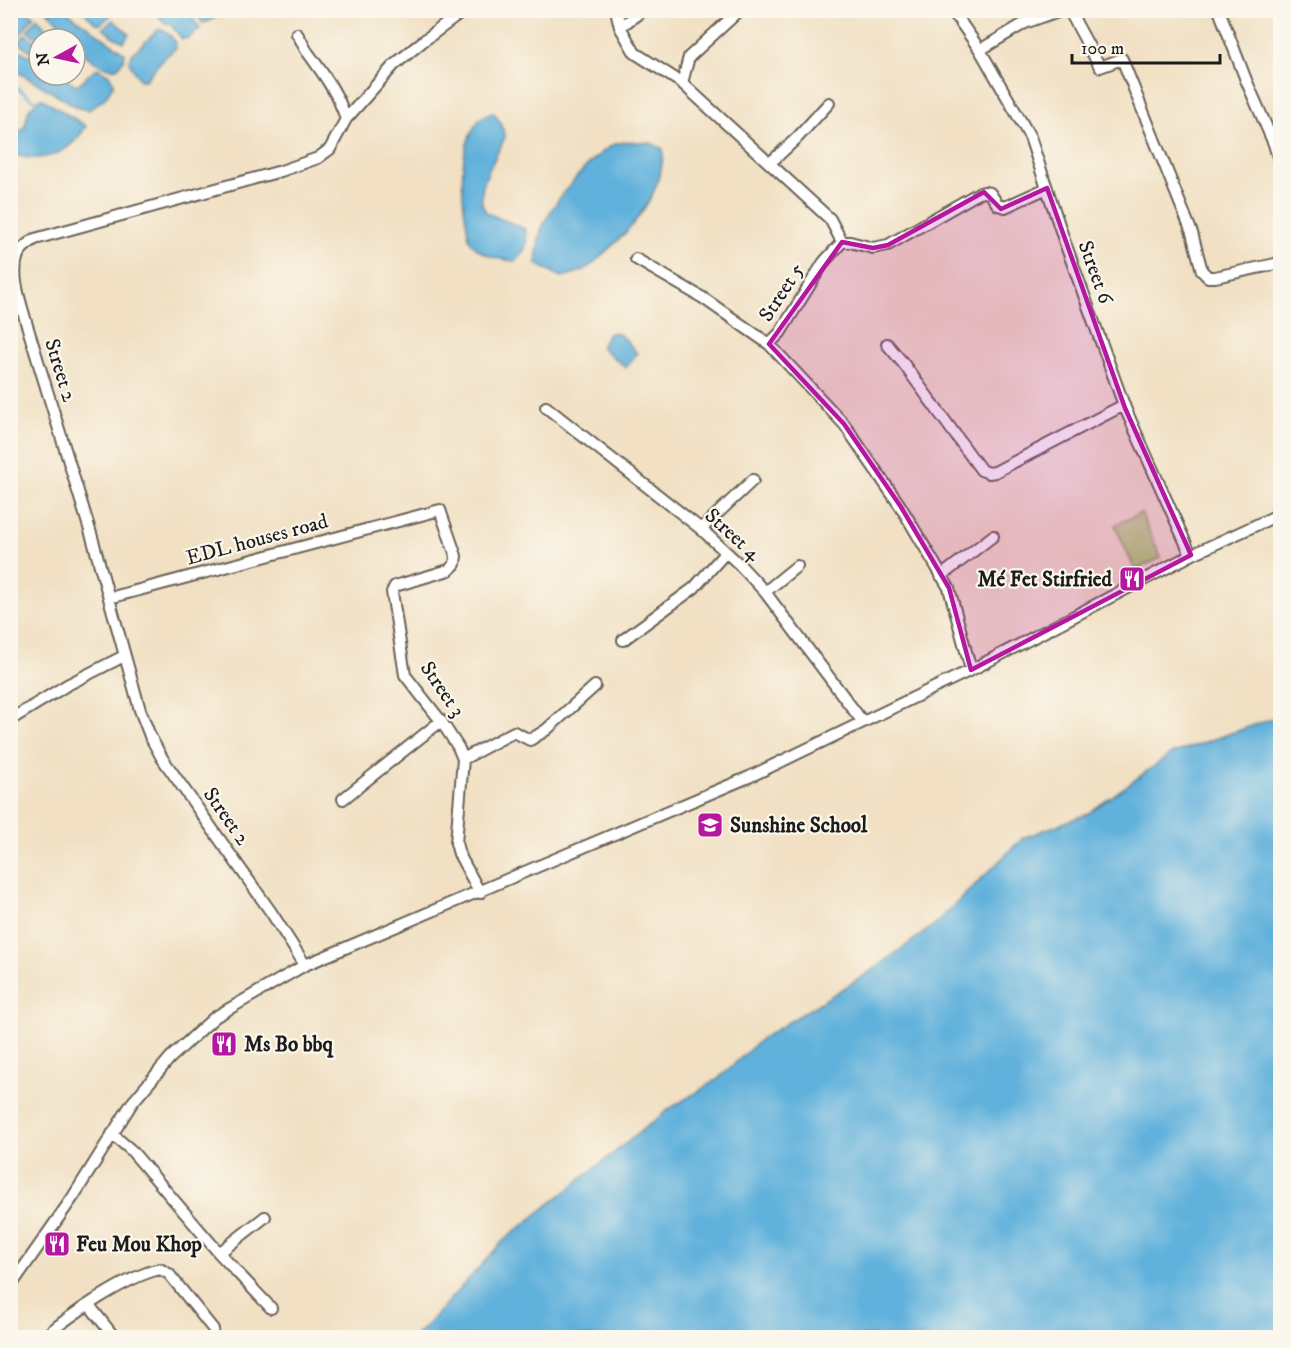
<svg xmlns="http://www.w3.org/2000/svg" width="1291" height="1348" font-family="'IM FELL DW Pica',serif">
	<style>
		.green { fill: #b1ce75; stroke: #667548; stroke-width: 1.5 }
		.water { fill: #60b1db; stroke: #3e667c; stroke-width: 1.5 }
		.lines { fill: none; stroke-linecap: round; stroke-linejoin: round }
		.stream { stroke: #60b1db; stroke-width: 3 }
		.street-casing { stroke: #676156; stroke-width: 14 }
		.street { stroke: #fff; stroke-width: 10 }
		.marked { fill: #b5179e; fill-opacity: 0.2; stroke: #b5179e; stroke-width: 4.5; stroke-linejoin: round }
		.labels { text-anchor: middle; stroke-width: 4.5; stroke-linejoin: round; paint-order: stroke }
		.street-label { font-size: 21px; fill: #1c1c1c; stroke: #fbf7ec }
		.poi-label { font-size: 21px; font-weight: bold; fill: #1c1c1c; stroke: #fbf7ec; text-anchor: start }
	</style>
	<rect width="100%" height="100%" fill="#fbf7ec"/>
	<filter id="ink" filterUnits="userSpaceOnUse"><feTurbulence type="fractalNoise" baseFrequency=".0167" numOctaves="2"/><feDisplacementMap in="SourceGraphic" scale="12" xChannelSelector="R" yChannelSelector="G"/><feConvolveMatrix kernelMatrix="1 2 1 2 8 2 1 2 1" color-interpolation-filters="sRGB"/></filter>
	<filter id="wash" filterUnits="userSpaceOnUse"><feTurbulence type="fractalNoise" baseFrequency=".008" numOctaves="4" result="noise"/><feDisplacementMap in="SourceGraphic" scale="24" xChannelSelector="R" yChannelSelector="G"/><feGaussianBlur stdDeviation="1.35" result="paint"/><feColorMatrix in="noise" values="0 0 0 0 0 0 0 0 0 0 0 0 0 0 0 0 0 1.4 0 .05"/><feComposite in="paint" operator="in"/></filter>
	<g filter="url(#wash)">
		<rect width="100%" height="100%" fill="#f1e0c3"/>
		<!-- green -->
		<path class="green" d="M 1141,513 L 1161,558 L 1135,570 L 1115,525 Z"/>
		<!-- water -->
		<path class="water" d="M 20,11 L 27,11 L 34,16 L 16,40 L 11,35 L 11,25 Z
			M 47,11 L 66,11 L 125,53 L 123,61 L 117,68 C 100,70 86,56 75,44 L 75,39 L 69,38 L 64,28 Z
			M 83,11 L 108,11 L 111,15 L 101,24 L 95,23 Z
			M 158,11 L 188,11 L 200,29 L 188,38 L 182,39 L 171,25 L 165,23 L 157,14 Z
			M 195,11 L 226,11 L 208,22 L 202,23 Z
			M 37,18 L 57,39 L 39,39 L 27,31 Z
			M 113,20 L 129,34 L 124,42 L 112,36 L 103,28 Z
			M 159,29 C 167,31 176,39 176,48 L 163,59 L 145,80 L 140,80 L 129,63 L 132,54 Z
			M 25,34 L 39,44 L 39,57 L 19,43 Z
			M 10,44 L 39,62 L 39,75 L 59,75 L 76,85 C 86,82 88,71 98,68 L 109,75 L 114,84 L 105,98 L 89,110 L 79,108 L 11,68 Z
			M 41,98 L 86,126 C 69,155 42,164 11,154 L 11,136 L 24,129 L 29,109 Z
			M 494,113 L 501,123 L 505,137 C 497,157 470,194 487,213 L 525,229 C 529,243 526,252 515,261 C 500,260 477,255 470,240 C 468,237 468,230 467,226 C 461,194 457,144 481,118 C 484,115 490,114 494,113 Z
			M 633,142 L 651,143 L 663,149 C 664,191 633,229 602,255 C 597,260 591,266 584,270 C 578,273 569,275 562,277 L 536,264 C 537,251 538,240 542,228 C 552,203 591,156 615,144 C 620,142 627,142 633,142 Z
			M 616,332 L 625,339 L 637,353 L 626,368 L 601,347 L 608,334 Z
			M 1280,716 L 1280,1337 L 413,1337 L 424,1328 L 503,1241 L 669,1109 L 718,1079 L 761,1039 L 870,972 L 934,925 L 1023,838 L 1087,814 L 1171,754 Z"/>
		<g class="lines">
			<!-- stream -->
			<path class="stream" d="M 10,83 L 37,102"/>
		</g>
	</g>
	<g filter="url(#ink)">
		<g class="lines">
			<defs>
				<path id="street" d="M 616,10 L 620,27 L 635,53 L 682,83 L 830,219 L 842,242 L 824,262 L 780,333 L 769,344 L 844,424 L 901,507 L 949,588 L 971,670
					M 952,10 L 980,50 L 1030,137 L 1064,240 L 1125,408 L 1191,555
					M 1069,10 L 1100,67 L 1122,59 L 1192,233 L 1202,271 L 1208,277 L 1215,277 L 1280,263
					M 1219,10 L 1246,80 L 1274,144 L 1280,164
					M 620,27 L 643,10
					M 297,34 C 301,39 303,45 306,50 C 322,72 338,93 346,119
					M 980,50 L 1025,23 L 1061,10
					M 682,83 L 689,57 L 740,10
					M 770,163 L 797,138 L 829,103
					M 842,242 L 850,242 L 873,248 L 888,245 L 977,194 L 984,192 L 990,193 L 998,205 L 1005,207 L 1047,188
					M 636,259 L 703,298 L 769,344
					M 887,344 L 903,363 L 981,470 L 989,473 L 995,472 L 1124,405
					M 546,407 L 701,529 L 739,564 L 765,592 L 862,721
					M 701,529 L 753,480
					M 941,576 L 993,536
					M 765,592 L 797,566
					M 109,598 L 440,510 L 456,556 L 455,564 L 449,570 L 395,586 L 392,592 L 405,675 L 441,721 L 458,747 L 463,759 L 456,843 L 459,854 L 480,893
					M 623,640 L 694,588 L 726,552
					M 10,720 L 67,685 L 124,656
					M 463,759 L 514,732 L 530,740 L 546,730 L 595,686
					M 343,799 L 441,721
					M 305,965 L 271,912 L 162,758 L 150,736 L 140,710 L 92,537 L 26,322 C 21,303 10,275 18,255 C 21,248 29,243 35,239 L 281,171 L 318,158 L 330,149 L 346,119 L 394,65 L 422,42 L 465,10
					M 112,1134 L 131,1150 L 219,1253 L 271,1308
					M 219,1253 L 265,1217
					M 10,1287 L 73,1197 L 132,1103 L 170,1058 L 215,1017 L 305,965 L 749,777 L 971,670 L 1191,555 L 1280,514
					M 89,1305 L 115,1338
					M 43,1338 C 70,1315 127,1276 160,1269 L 169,1274 L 213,1329"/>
			</defs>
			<!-- street casing -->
			<use href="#street" class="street-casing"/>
			<!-- street -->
			<use href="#street" class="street"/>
		</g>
	</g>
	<!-- marked area -->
	<path class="marked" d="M 1047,188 L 1125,408 L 1191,555 L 971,670 L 949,588 L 901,507 L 844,424 L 769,344 L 842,242 L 873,248 L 888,245 L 984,192 L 1001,209 Z"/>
	<!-- icons -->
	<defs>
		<symbol id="restaurant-square" viewBox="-11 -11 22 22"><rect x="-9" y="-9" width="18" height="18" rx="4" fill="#b5179e" stroke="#fbf7ec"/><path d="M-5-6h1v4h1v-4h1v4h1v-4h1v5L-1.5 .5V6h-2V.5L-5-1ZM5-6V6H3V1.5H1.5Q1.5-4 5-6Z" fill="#fff"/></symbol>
		<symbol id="school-square" viewBox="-11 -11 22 22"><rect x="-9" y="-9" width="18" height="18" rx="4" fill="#b5179e" stroke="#fbf7ec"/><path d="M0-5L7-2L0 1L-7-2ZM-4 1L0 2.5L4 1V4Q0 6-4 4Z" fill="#fff"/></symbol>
	</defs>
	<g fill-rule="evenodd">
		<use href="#restaurant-square" x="1117" y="564" width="30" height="30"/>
		<use href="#school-square" x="695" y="810" width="30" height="30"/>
		<use href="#restaurant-square" x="209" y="1029" width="30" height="30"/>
		<use href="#restaurant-square" x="42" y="1229" width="30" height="30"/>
	</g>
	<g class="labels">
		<!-- street labels -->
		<g class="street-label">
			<text transform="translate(1096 272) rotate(70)" y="7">Street 6</text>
			<text transform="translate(781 292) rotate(-57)" y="7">Street 5</text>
			<text transform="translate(61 370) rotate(73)" y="7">Street 2</text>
			<text transform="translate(733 534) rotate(42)" y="7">Street 4</text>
			<text transform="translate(257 539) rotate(-15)" y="7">EDL houses road</text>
			<text transform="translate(443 689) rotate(56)" y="7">Street 3</text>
			<text transform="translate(227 816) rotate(55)" y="7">Street 2</text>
		</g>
		<!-- poi labels -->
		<g class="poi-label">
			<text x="1112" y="586" text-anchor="end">Mé Fet Stirfried</text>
			<text x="730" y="832">Sunshine School</text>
			<text x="244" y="1051">Ms Bo bbq</text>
			<text x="76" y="1251">Feu Mou Khop</text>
		</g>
	</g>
	<!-- margin -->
	<rect width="1291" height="1348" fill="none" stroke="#fbf7ec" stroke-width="36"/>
	<!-- north arrow -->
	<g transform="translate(57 57) rotate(262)"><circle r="28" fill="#fbf7ec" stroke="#a29f99" stroke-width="1.5"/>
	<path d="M0-4.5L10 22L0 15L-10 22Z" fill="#b5179e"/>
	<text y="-9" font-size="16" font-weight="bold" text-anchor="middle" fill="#1c1c1c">N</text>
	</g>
	<!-- scale -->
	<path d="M1072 54v9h148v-9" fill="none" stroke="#1c1c1c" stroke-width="3"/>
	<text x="1081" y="54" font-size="18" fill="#1c1c1c" stroke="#fbf7ec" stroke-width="4.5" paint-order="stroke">100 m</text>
</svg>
